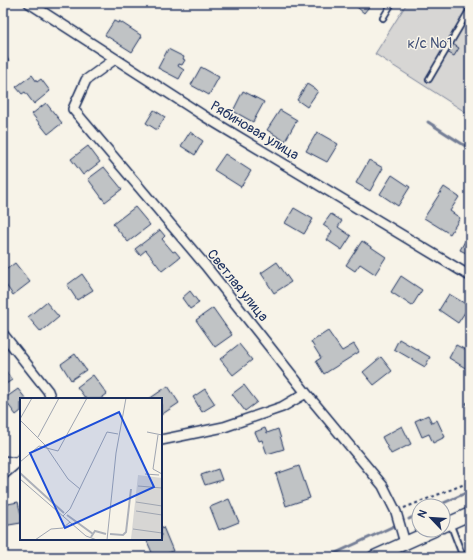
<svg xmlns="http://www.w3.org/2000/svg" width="473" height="560" font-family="Pangolin,sans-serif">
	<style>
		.green { fill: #d7d6d4; stroke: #798299 }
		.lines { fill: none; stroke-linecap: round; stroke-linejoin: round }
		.stream { stroke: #727c95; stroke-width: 3 }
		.building { fill: #c0c3c5; stroke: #1b2f5e }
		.lane-casing { stroke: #1b2f5e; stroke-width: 8 }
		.street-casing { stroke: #1b2f5e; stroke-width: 12 }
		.secondary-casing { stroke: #1b2f5e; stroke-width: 15 }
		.path { stroke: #1b2f5e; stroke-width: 2; stroke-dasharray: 3 3; stroke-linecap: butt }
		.lane { stroke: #f7f3e8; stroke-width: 4.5 }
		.street { stroke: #f7f3e8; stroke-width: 9 }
		.secondary { stroke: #f7f3e8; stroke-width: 12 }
		.labels { text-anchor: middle; stroke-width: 3; stroke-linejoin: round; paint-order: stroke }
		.park-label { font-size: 14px; fill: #415076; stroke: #f7f3e8 }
		.street-label { font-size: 14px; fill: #1b2f5e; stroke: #f7f3e8 }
		.inset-river { fill: none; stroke: #acb0b9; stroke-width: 2 }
		.inset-road { fill: none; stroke: #9fa5b1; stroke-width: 1 }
		.view { fill: #1d4ed8; fill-opacity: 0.15; stroke: #1d4ed8; stroke-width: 2 }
		.inset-edge { fill: none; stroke: #1b2f5e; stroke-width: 2 }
	</style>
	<rect width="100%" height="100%" fill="#f7f3e8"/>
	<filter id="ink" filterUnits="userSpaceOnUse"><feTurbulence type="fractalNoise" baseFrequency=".025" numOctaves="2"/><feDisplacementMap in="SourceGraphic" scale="8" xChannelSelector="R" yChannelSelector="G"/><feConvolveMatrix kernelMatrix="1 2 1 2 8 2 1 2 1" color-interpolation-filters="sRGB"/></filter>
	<g filter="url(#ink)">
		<!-- green -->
		<path class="green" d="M 407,3 L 470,3 L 470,115 L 375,54 Z"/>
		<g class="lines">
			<!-- stream -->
			<path class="stream" d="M 428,122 L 470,149
				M 437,506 L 470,491
				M 409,519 L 419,514
				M 327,557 L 394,526"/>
		</g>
		<!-- building -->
		<path class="building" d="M 352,3 L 372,3 L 364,13 Z
			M 114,21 L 118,23 L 119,21 L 142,36 L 132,52 L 105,35 Z
			M 451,43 L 459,48 L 454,56 L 445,51 Z
			M 168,49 L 184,57 L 183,59 L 185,60 L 182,65 L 179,64 L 178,66 L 184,70 L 179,79 L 158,68 Z
			M 3,51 L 9,61 L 3,65 Z
			M 201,67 L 219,77 L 209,95 L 191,85 Z
			M 32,75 L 37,82 L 41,79 L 50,91 L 34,104 L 25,92 L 22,94 L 16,87 Z
			M 307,84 L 318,91 L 307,107 L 297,100 Z
			M 243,91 L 264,102 L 253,122 L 233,111 Z
			M 46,103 L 62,123 L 48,134 L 32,114 Z
			M 154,110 L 165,117 L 157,130 L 146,123 Z
			M 280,110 L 297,120 L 285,141 L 267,130 Z
			M 190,132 L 203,141 L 195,155 L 181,146 Z
			M 317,132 L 338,144 L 327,162 L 306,151 Z
			M 88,146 L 100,162 L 83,175 L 71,159 Z
			M 225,154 L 251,171 L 241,187 L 214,170 Z
			M 369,160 L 383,168 L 370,191 L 356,183 Z
			M 104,167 L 122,189 L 105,202 L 88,179 Z
			M 392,175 L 410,187 L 398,206 L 380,194 Z
			M 444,187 L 459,197 L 450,211 L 460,218 L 450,234 L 424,218 Z
			M 135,207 L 150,225 L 128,242 L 113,224 Z
			M 294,208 L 313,219 L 304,234 L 285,223 Z
			M 331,214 L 342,221 L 338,227 L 351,236 L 342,250 L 327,240 L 332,231 L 323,225 Z
			M 160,230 L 165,236 L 162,239 L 173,252 L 175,251 L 180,257 L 162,271 L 146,250 L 140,255 L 135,249 Z
			M 470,232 L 470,255 L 460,250 Z
			M 362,241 L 386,257 L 375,274 L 360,264 L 355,271 L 346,265 Z
			M 277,262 L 291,282 L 274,293 L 261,273 Z
			M 15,263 L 30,282 L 13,295 L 3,281 L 3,272 Z
			M 82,274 L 93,290 L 77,300 L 67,285 Z
			M 401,276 L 422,290 L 412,306 L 391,292 Z
			M 190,291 L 199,303 L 190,309 L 182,298 Z
			M 449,294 L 469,306 L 458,323 L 439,310 Z
			M 46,302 L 59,317 L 41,332 L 28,317 Z
			M 213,308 L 232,335 L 215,347 L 196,320 Z
			M 328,331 L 342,351 L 354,344 L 359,352 L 324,374 L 316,361 L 321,358 L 311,342 Z
			M 399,339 L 430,357 L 425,367 L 394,349 Z
			M 239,344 L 252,360 L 233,375 L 220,359 Z
			M 456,345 L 470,352 L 470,364 L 467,369 L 449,358 Z
			M 75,354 L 86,370 L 71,380 L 61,364 Z
			M 381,357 L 392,371 L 374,385 L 363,372 Z
			M 3,367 L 12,380 L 3,386 Z
			M 93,375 L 107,394 L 100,399 L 86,399 L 77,387 Z
			M 244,385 L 257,402 L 245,411 L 232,394 Z
			M 168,386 L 179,403 L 161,415 L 161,399 L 149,399 Z
			M 18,389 L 26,399 L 21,399 L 21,411 L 16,415 L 4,399 Z
			M 205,389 L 215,404 L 202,412 L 193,397 Z
			M 470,401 L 470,411 L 466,403 Z
			M 428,415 L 432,423 L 437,420 L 445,437 L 433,443 L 429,434 L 422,437 L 415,421 Z
			M 402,426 L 411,444 L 391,454 L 382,437 Z
			M 265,428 L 267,433 L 278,429 L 284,449 L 267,454 L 262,440 L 259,441 L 255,432 Z
			M 299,466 L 310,498 L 286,506 L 276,474 Z
			M 218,469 L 222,480 L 205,485 L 201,475 Z
			M 229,499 L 239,522 L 219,530 L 210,507 Z
			M 18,502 L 21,515 L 21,523 L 3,526 L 3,505 Z
			M 161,527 L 163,527 L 173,551 L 159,557 L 154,557 L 146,539 L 161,539 Z
			M 107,552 L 109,557 L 94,557 Z"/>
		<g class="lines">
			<defs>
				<path id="lane" d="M 383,18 L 392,3
					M 429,79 L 470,9
					M 450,523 L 463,557"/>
				<path id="street" d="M 29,3 L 204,116 L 470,276
					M 115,59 L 86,80 L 73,109 L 205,265 L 306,393 L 383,486 L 396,512 L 405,543
					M 3,334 L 48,391 L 51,399
					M 161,440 L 224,427 L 282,407 L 306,393
					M 3,461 L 16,463 L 20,462
					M 3,475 L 21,459"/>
				<path id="secondary" d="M 443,526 L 470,514
					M 374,557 L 434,530"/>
			</defs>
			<!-- lane casing -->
			<use href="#lane" class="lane-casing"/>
			<!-- street casing -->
			<use href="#street" class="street-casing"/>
			<!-- secondary casing -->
			<use href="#secondary" class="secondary-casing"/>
			<!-- path -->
			<path class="path" d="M 404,508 L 470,482"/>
			<!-- lane -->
			<use href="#lane" class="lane"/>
			<!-- street -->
			<use href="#street" class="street"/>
			<!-- secondary -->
			<use href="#secondary" class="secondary"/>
		</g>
	</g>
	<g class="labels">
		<!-- park labels -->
		<g class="park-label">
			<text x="430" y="48">к/с №1</text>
		</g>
		<!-- street labels -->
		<g class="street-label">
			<text transform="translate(255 130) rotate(31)" y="5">Рябиновая улица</text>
			<text transform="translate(238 285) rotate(51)" y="5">Светлая улица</text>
		</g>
	</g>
	<!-- overview -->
	<g transform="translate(20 398)">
		<rect width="142" height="142" fill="#f7f3e8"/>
		<path d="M 118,77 L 142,80 L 142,142 L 111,141 Z" fill="#d7d6d4"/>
		<path class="inset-river" d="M 0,75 L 44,115M 47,117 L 73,136 L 71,139M 73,136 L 75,133 L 86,136M 90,136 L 103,137 L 106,134 L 111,91"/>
		<path class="inset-road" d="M 0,21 L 12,0M 0,22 L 25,47 L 48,81 L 60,91M 127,34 L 142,37M 138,37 L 133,71 L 142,76M 18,39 L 39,0M 0,64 L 19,48 L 38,53 L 67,0M 125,76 L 139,77M 0,81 L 66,138 L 77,142M 118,88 L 142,90M 116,104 L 142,108M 116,113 L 142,117M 43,118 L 50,111 L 87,34 L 98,36M 113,131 L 142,135M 15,142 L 31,131 L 43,130 L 50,124M 87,142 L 96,55 L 106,0"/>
		<path class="view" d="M 99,14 L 134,89 L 45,130 L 10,55 Z"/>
		<rect width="142" height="142" class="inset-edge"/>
	</g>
	<!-- margin -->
	<rect width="473" height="560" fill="none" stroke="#f7f3e8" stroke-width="16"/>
	<rect x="8" y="8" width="457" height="544" fill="none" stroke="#1b2f5e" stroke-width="1.5" filter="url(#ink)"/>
	<!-- north arrow -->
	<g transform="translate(431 518) rotate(295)"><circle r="19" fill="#f7f3e8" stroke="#9fa5b1"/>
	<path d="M0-3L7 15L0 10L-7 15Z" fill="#1b2f5e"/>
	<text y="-6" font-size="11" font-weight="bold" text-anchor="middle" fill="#1b2f5e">N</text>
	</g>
</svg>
